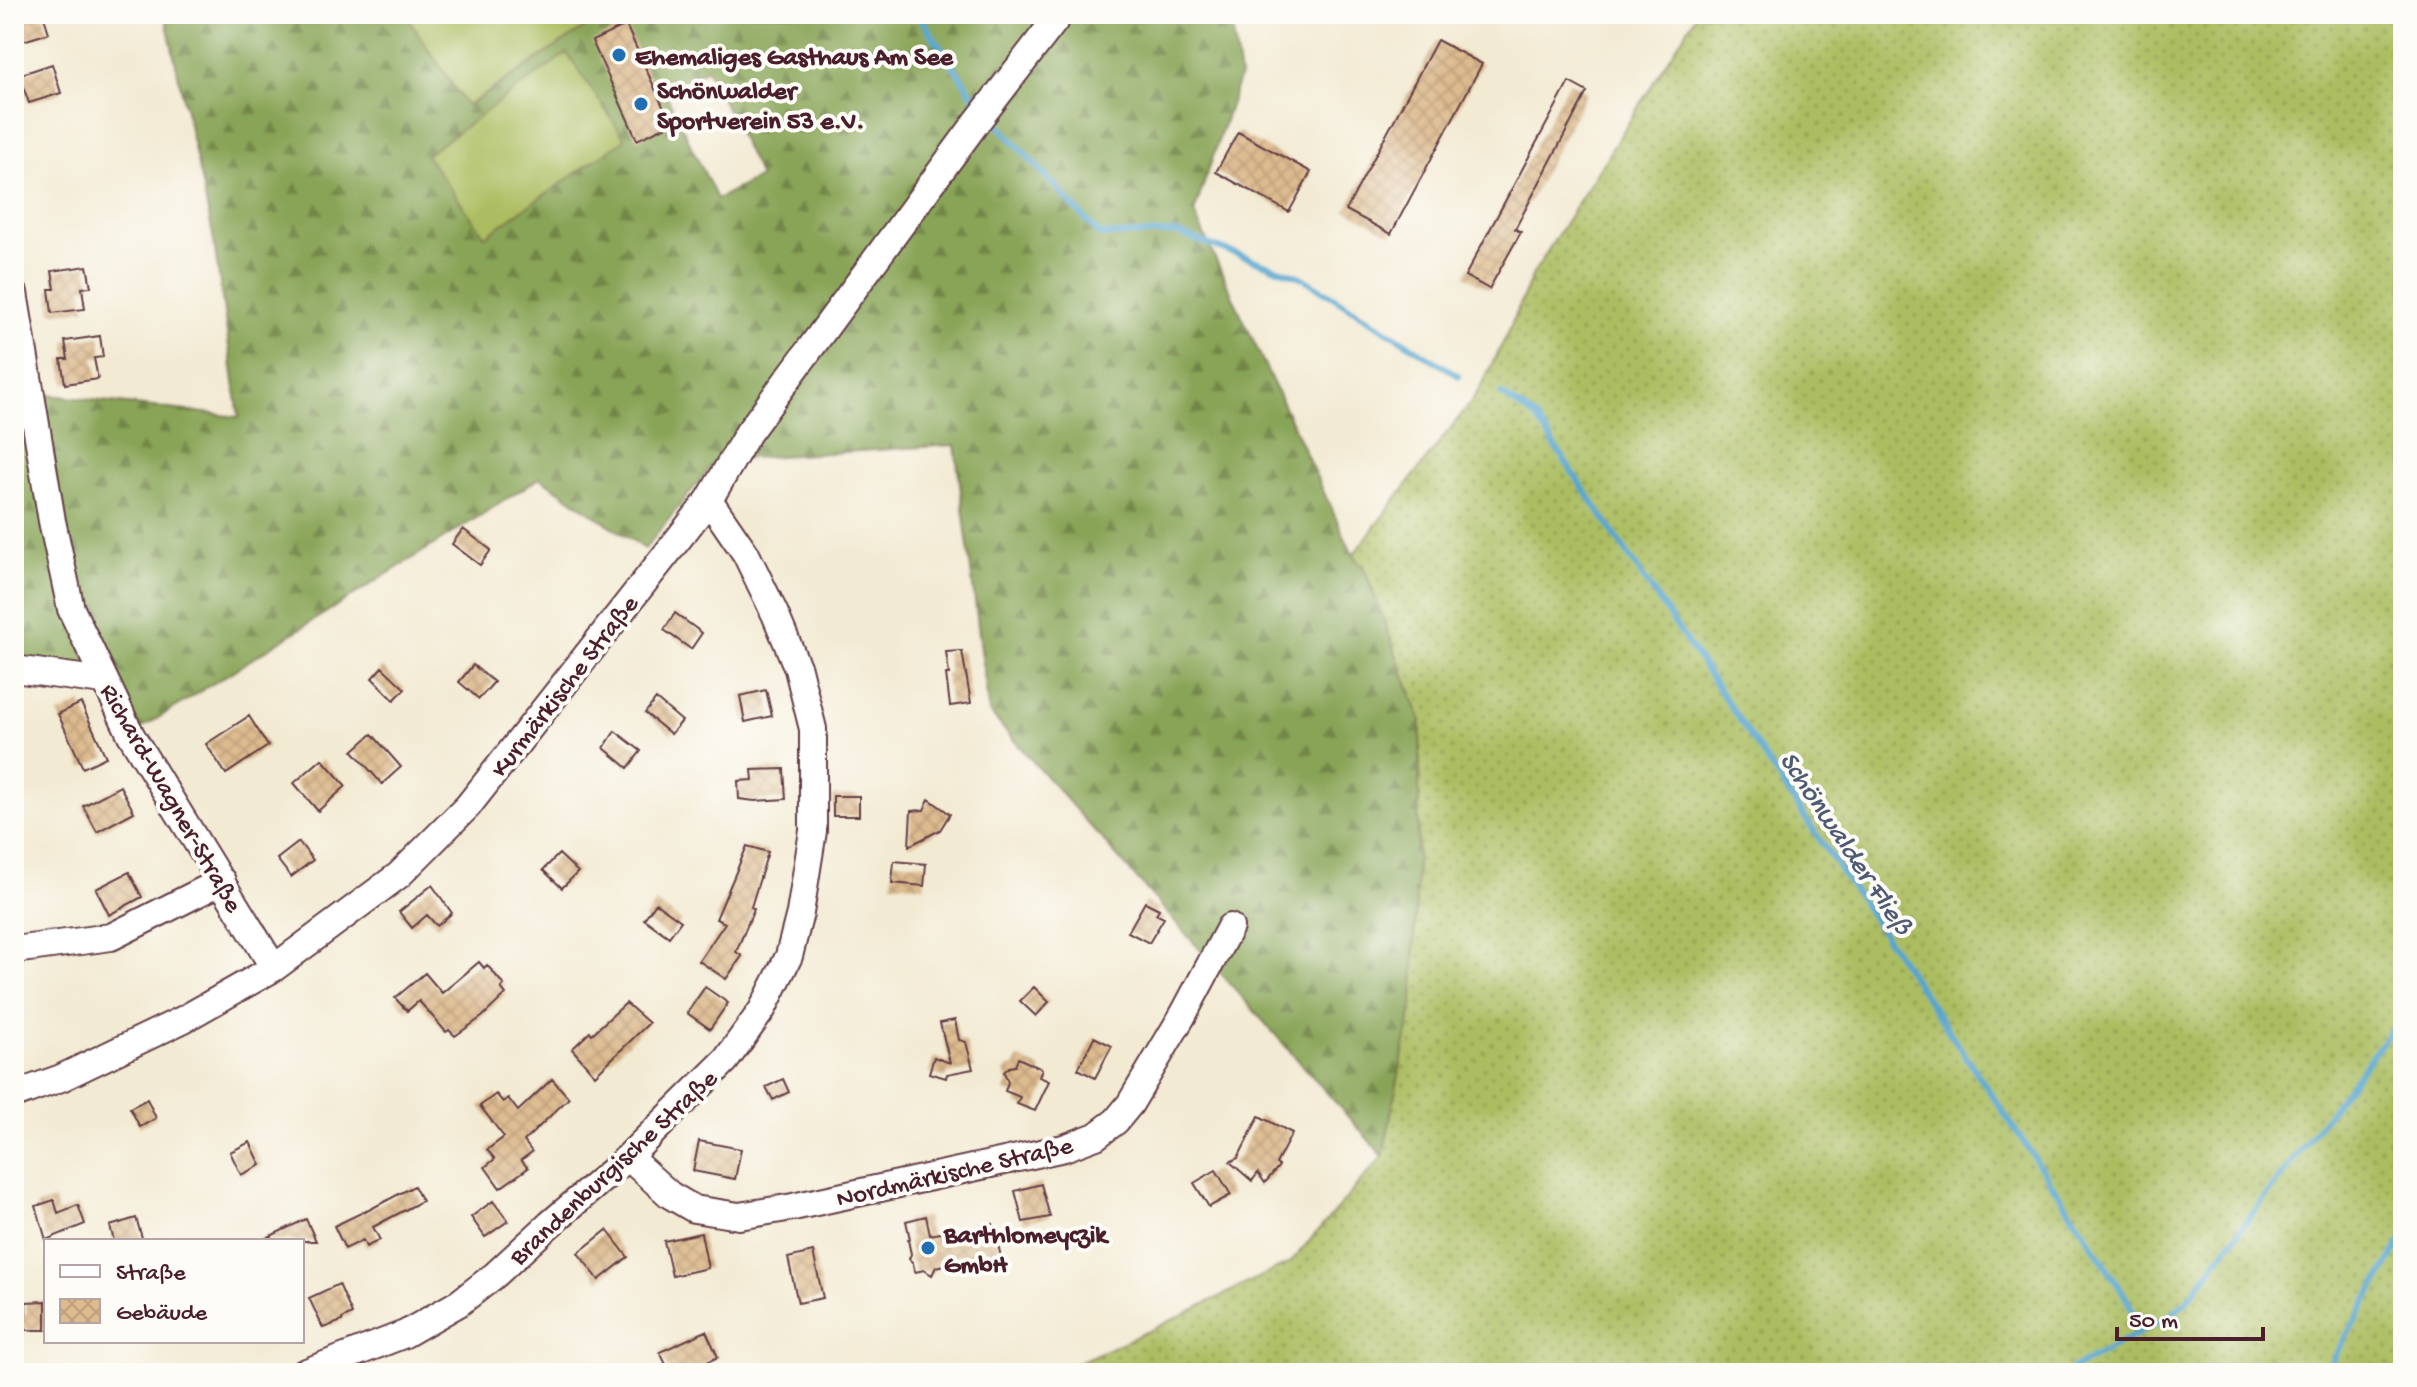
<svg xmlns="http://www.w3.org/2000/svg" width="2417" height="1387" font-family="'Gochi Hand',sans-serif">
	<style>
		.grass { fill: url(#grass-dots); stroke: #7a6e46; stroke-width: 2 }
		.forest { fill: url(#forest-firs); stroke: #696240; stroke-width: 2; fill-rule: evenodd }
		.pitch { fill: #abbd60; stroke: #7a6e46; stroke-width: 2 }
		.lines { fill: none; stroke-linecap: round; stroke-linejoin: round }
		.stream { stroke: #55a5cf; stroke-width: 6 }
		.building { fill: url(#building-cross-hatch) }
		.minor-casing { stroke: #633d44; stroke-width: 30 }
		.minor { stroke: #fff; stroke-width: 26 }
		.poi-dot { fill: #1f6fb2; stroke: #fdfcf7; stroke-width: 3 }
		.labels { text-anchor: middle; stroke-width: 8; stroke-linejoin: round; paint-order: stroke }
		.poi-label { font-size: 26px; font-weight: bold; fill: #4a1f2b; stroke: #fdfcf7; text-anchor: start }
		.street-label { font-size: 26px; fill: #4a1f2b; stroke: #fdfcf7 }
		.water-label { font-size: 28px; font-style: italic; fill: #4f5b75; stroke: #fdfcf7 }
	</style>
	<defs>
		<pattern id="grass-dots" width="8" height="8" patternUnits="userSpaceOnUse" patternTransform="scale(2)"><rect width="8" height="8" fill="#abbd60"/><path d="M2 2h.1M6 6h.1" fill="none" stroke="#8d994f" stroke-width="1.8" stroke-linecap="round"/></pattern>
		<pattern id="forest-firs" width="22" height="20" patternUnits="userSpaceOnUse" patternTransform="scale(2)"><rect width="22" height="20" fill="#88a456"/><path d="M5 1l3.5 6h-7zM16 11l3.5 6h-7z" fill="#718547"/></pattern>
		<pattern id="building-cross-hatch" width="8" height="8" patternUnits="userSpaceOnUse" patternTransform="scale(2)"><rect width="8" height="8" fill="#ddbb8f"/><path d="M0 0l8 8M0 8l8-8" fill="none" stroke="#bfa07c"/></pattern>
	</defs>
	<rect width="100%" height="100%" fill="#fdfcf7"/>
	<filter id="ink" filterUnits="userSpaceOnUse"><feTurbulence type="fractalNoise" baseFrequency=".0125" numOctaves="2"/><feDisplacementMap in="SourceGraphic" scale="16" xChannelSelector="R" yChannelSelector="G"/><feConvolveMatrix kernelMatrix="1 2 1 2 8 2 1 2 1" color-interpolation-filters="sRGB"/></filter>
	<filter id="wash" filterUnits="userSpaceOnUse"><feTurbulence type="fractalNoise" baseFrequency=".006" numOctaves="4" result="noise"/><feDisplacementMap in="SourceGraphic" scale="32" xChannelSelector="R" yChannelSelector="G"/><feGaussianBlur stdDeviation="1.8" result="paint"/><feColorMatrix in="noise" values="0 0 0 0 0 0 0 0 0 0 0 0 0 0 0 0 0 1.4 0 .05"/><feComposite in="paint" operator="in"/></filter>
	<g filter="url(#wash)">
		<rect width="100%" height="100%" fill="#f3ead3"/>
		<!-- grass -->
		<path class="grass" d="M 1697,14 L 2403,14 L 2403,1373 L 1054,1373 L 1153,1329 L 1291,1262 L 1383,1156 L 1421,721 L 1365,571 L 1353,555 L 1476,395 L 1506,337 L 1533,274 Z"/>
		<!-- forest -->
		<path class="forest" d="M 165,14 L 405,14 L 468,106 L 605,14 L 1230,14 L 1240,76 L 1194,213 L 1353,555 L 1365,570 L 1421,721 L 1413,1003 L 1383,1156 L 989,712 L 955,445 L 716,460 L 645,549 L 540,478 L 131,735 L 103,681 L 14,659 L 14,417 L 34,419 L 32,393 L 239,417 L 213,235 ZM 707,69 L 760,177 L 717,199 L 664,90 Z"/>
		<!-- pitch -->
		<path class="pitch" d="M 405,14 L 605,14 L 467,106 Z
			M 567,53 L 625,139 L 485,236 L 426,155 Z"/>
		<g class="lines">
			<!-- stream -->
			<path class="stream" d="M 918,14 L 981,107
				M 989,115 L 1100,235 L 1177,233 L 1301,277 L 1459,376
				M 1501,394 L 1536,418 L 2080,1226 L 2127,1299 L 2141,1331
				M 2065,1373 L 2168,1317 L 2185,1303 L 2403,1015
				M 2325,1373 L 2403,1238"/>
		</g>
		<g id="blocks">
			<!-- building -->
			<path class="building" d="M 14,14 L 43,14 L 49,33 L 20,42 L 14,22 Z
				M 626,25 L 671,124 L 637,140 L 592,41 Z
				M 1437,40 L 1482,64 L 1391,234 L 1346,210 Z
				M 52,64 L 61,93 L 29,103 L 19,75 Z
				M 1569,82 L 1587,92 L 1515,229 L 1521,232 L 1489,289 L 1465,276 Z
				M 1238,132 L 1311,172 L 1289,212 L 1216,172 Z
				M 87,266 L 91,287 L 82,288 L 85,309 L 52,313 L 49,289 L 55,289 L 52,271 Z
				M 100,336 L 103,357 L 94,358 L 98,379 L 65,384 L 61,359 L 68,359 L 65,341 Z
				M 463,529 L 491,550 L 480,565 L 452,544 Z
				M 675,613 L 702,633 L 691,649 L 664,630 Z
				M 962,651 L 971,703 L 950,706 L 946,674 L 949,674 L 946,652 Z
				M 473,665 L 494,682 L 479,699 L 459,682 Z
				M 382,667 L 405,689 L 394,700 L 372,678 Z
				M 766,690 L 772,716 L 745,722 L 740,696 Z
				M 656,699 L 682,721 L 671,734 L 645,713 Z
				M 81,703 L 106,757 L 83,768 L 58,714 Z
				M 249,716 L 268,746 L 226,774 L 206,744 Z
				M 615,731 L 641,751 L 628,768 L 604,748 Z
				M 372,734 L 401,767 L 382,784 L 353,751 Z
				M 322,759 L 346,786 L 318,811 L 294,783 Z
				M 784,769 L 786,799 L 755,801 L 739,799 L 738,781 L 753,780 L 752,770 Z
				M 120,786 L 134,812 L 97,832 L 83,806 Z
				M 833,796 L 859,796 L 859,816 L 833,816 Z
				M 929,799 L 950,814 L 940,830 L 909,846 L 911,811 L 924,810 Z
				M 299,842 L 313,860 L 291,877 L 277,859 Z
				M 747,846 L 768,852 L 751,907 L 754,909 L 736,952 L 742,956 L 726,979 L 699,961 L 725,923 L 716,919 Z
				M 559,854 L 578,872 L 562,888 L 543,870 Z
				M 894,861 L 926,864 L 924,886 L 892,883 Z
				M 129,872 L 142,897 L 109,915 L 96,889 Z
				M 432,885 L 452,913 L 437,926 L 427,915 L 412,928 L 399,912 Z
				M 1145,902 L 1159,909 L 1156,914 L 1164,918 L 1149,943 L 1128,932 Z
				M 656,903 L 681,921 L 669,937 L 644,919 Z
				M 479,962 L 484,968 L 487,965 L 504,985 L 501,988 L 506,994 L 482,1017 L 455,1036 L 449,1030 L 446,1032 L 419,1001 L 407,1011 L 395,998 L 425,973 L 442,993 Z
				M 705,987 L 728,1003 L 710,1029 L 687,1013 Z
				M 1034,987 L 1049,1002 L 1036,1016 L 1020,1001 Z
				M 626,1003 L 649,1023 L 595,1075 L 572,1049 L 590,1032 L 592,1034 Z
				M 955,1020 L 959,1040 L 966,1042 L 973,1069 L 947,1074 L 946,1078 L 929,1073 L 934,1057 L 950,1063 L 940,1023 Z
				M 1094,1037 L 1112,1046 L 1095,1078 L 1078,1069 Z
				M 1018,1058 L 1042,1069 L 1039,1077 L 1049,1081 L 1035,1111 L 1017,1104 L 1020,1097 L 1005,1091 L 1008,1082 L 1004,1072 L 1009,1067 L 1015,1066 Z
				M 552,1079 L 569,1098 L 524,1141 L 532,1152 L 521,1160 L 528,1168 L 500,1188 L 485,1167 L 495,1159 L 487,1150 L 504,1137 L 480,1106 L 496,1094 L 503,1102 L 508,1098 L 518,1111 Z
				M 783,1079 L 789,1092 L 773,1100 L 766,1087 Z
				M 147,1099 L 156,1118 L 140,1127 L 130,1108 Z
				M 1259,1116 L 1292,1133 L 1276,1164 L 1279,1166 L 1265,1183 L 1258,1173 L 1252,1181 L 1230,1162 L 1238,1158 Z
				M 699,1141 L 741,1149 L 735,1179 L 693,1171 Z
				M 250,1142 L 261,1165 L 241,1175 L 230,1152 Z
				M 1216,1170 L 1231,1195 L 1209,1207 L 1194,1183 Z
				M 1041,1184 L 1050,1217 L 1023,1222 L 1015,1191 Z
				M 414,1186 L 422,1201 L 373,1227 L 380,1240 L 366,1247 L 363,1240 L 345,1249 L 334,1226 L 365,1211 L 365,1212 Z
				M 54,1200 L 58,1213 L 78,1205 L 85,1224 L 46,1240 L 36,1206 Z
				M 493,1201 L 508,1221 L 485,1237 L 471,1217 Z
				M 926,1216 L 930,1235 L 944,1232 L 944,1235 L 993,1224 L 1002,1261 L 971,1268 L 969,1260 L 936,1267 L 932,1275 L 924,1270 L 915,1272 L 913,1263 L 909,1259 L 911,1254 L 908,1240 L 910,1239 L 906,1221 Z
				M 136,1218 L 143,1241 L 114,1241 L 110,1226 Z
				M 306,1219 L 316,1241 L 260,1241 Z
				M 607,1230 L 628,1257 L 599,1280 L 578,1253 Z
				M 701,1233 L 708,1268 L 672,1276 L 664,1241 Z
				M 813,1252 L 823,1298 L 798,1303 L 788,1258 Z
				M 339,1284 L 352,1314 L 342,1319 L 342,1321 L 323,1328 L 309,1298 Z
				M 46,1301 L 46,1330 L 19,1330 L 18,1314 L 26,1314 L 26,1302 Z
				M 706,1331 L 718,1357 L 684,1373 L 670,1373 L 660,1352 Z"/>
		</g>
	</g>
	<g filter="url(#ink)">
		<use href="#blocks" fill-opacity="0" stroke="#633d44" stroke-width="2"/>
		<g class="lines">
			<defs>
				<path id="minor" d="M 14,293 L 52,521 L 71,609 L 131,735 L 274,968
					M 14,669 L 103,681
					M 14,950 L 111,937 L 222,881
					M 14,1095 L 61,1078 L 184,1019 L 274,968 L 399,875 L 468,806 L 709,500 L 748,433 L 976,123 L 1060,14
					M 628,1157 L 670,1195 L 694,1209 L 739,1216 L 793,1207 L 1064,1148 L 1096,1136 L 1116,1121 L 1130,1104 L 1183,1015 L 1230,927
					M 304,1373 L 405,1334 L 459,1303 L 495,1275 L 550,1224 L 628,1157 L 726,1060 L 762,1010 L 789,956 L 800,913 L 813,831 L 813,729 L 798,669 L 775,614 L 746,554 L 709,500"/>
			</defs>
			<!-- minor casing -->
			<use href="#minor" class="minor-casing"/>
			<!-- minor -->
			<use href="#minor" class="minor"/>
		</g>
	</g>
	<!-- markers -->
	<g class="poi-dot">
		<circle cx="619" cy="55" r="8"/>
		<circle cx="641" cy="104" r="8"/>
		<circle cx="928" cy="1248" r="8"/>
	</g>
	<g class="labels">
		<!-- poi labels -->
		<g class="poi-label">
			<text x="635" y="64">Ehemaliges Gasthaus Am See</text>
			<text x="657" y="98">Schönwalder<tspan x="657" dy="30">Sportverein 53 e.V.</tspan></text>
			<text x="944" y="1242">Barthlomeyczik<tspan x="944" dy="30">GmbH</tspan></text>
		</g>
		<!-- street labels -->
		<g class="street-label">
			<text transform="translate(563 685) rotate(-52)" y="9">Kurmärkische Straße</text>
			<text transform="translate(173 797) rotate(60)" y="9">Richard-Wagner-Straße</text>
			<text transform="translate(612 1166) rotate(-43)" y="9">Brandenburgische Straße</text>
			<text transform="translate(954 1170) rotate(-13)" y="9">Nordmärkische Straße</text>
		</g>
		<!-- water labels -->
		<g class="water-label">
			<text transform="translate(1848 842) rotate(56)" y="10">Schönwalder Fließ</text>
		</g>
	</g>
	<!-- margin -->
	<rect width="2417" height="1387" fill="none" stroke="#fdfcf7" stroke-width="48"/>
	<!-- legend -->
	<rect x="44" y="1239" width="260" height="104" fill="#fdfcf7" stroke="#b5a4a5" stroke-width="2"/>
	<rect x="60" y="1265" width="40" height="12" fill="#ffffff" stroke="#b5a4a5" stroke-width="2"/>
	<text x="116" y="1279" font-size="24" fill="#4a1f2b">Straße</text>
	<rect x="60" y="1299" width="40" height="24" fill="url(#building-cross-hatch)" stroke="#b5a4a5" stroke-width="2"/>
	<text x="116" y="1319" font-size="24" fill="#4a1f2b">Gebäude</text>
	<!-- scale -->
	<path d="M2117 1327v12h146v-12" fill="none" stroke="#4a1f2b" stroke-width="4"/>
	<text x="2129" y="1327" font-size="24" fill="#4a1f2b" stroke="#fdfcf7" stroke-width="6" paint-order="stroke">50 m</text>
</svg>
